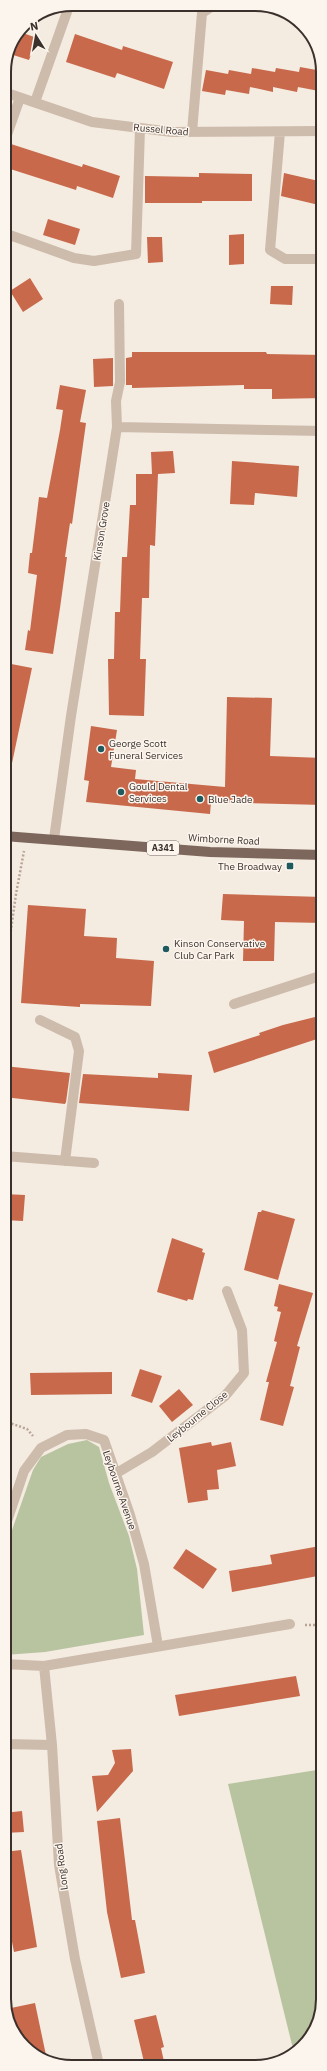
<svg xmlns="http://www.w3.org/2000/svg" width="327" height="2071" font-family="'IBM Plex Sans',sans-serif">
	<style>
		.green { fill: #b8c4a0 }
		.building { fill: #c8694b }
		.lines { fill: none; stroke-linecap: round; stroke-linejoin: round }
		.path { stroke: #b9a596; stroke-width: 2.5; stroke-dasharray: 2 2; stroke-linecap: butt }
		.minor { stroke: #cdbbac; stroke-width: 10 }
		.major { stroke: #7d675c; stroke-width: 10 }
		.poi-dot { fill: #1f5a5e; stroke: #fbf5ee; stroke-width: 1.5 }
		.labels { text-anchor: middle; stroke-width: 3; stroke-linejoin: round; paint-order: stroke }
		.shield { fill: #fbf5ee; stroke: #756b66; stroke-width: 1 }
		.shield-label { font-size: 9px; font-weight: bold; fill: #3b302b }
		.street-label { font-size: 10px; fill: #3b302b; stroke: #fbf5ee }
		.poi-label { font-size: 10px; fill: #3b302b; stroke: #fbf5ee; text-anchor: start }
		.rim { fill: none; stroke: #3b302b; stroke-width: 2 }
	</style>
	<rect width="100%" height="100%" fill="#f4ebe1"/>
	<!-- green -->
	<path class="green" d="M 87,1440 L 99,1447 L 109,1483 L 129,1536 L 137,1569 L 144,1635 L 45,1652 L 5,1655 L 4,1553 L 33,1470 L 41,1457 L 68,1444 Z
		M 323,1769 L 323,1999 L 306,2044 L 294,2053 L 228,1784 Z"/>
	<!-- building -->
	<path class="building" d="M 20,32 L 37,38 L 29,60 L 10,54 Z
		M 75,34 L 122,50 L 123,46 L 173,62 L 164,89 L 117,73 L 115,78 L 66,62 Z
		M 300,67 L 322,71 L 319,91 L 298,87 L 297,92 L 273,87 L 273,92 L 250,87 L 249,94 L 226,90 L 225,95 L 202,91 L 206,70 L 228,74 L 229,70 L 251,74 L 252,68 L 275,72 L 276,68 L 299,72 Z
		M 11,144 L 82,167 L 83,164 L 120,176 L 113,198 L 77,186 L 76,190 L 4,167 Z
		M 199,173 L 252,174 L 252,201 L 202,201 L 202,203 L 145,203 L 145,176 L 199,177 Z
		M 284,173 L 323,182 L 323,206 L 281,196 Z
		M 48,219 L 80,229 L 75,245 L 43,235 Z
		M 244,234 L 244,264 L 229,265 L 229,235 Z
		M 147,237 L 162,237 L 163,262 L 148,263 Z
		M 30,278 L 43,299 L 23,312 L 10,291 Z
		M 271,286 L 293,286 L 292,305 L 270,304 Z
		M 132,352 L 266,352 L 267,354 L 323,355 L 323,398 L 272,399 L 272,389 L 244,389 L 244,385 L 132,388 L 132,385 L 126,385 L 126,358 L 132,357 Z
		M 113,358 L 113,386 L 94,387 L 93,359 Z
		M 60,385 L 86,390 L 80,422 L 86,423 L 72,524 L 70,523 L 65,557 L 67,557 L 60,608 L 53,654 L 25,650 L 28,630 L 30,631 L 37,575 L 28,573 L 30,553 L 32,553 L 39,497 L 47,498 L 60,430 L 63,410 L 56,409 Z
		M 173,451 L 175,473 L 158,474 L 155,546 L 150,545 L 149,598 L 142,598 L 140,659 L 146,659 L 144,716 L 109,715 L 108,659 L 114,659 L 115,612 L 120,612 L 122,557 L 127,557 L 130,505 L 136,505 L 136,474 L 152,474 L 151,452 Z
		M 232,461 L 299,466 L 297,497 L 255,493 L 254,505 L 230,504 Z
		M 6,663 L 32,668 L 11,768 L 4,767 L 4,672 Z
		M 227,697 L 272,698 L 270,756 L 323,758 L 323,805 L 211,802 L 210,814 L 86,802 L 89,781 L 84,780 L 91,726 L 117,730 L 111,767 L 136,770 L 135,779 L 225,787 Z
		M 223,894 L 323,897 L 323,923 L 275,922 L 274,961 L 243,961 L 244,921 L 221,920 Z
		M 28,905 L 86,909 L 84,936 L 117,938 L 116,958 L 154,961 L 151,1006 L 80,1004 L 80,1007 L 21,1003 Z
		M 323,1015 L 323,1037 L 214,1073 L 208,1052 L 260,1035 L 259,1033 L 283,1025 Z
		M 4,1066 L 70,1073 L 66,1102 L 65,1104 L 4,1097 Z
		M 158,1073 L 192,1075 L 189,1111 L 79,1103 L 83,1074 L 158,1078 Z
		M 4,1194 L 25,1195 L 23,1221 L 4,1220 Z
		M 262,1210 L 295,1219 L 278,1280 L 244,1270 L 258,1212 L 261,1212 Z
		M 172,1238 L 203,1249 L 202,1252 L 205,1253 L 193,1300 L 188,1299 L 187,1301 L 157,1292 Z
		M 279,1284 L 313,1293 L 297,1346 L 300,1347 L 290,1386 L 294,1387 L 283,1426 L 260,1420 L 269,1382 L 266,1382 L 277,1342 L 274,1341 L 281,1312 L 277,1311 L 278,1307 L 274,1306 Z
		M 140,1369 L 162,1376 L 152,1403 L 131,1396 Z
		M 112,1372 L 112,1394 L 31,1395 L 30,1373 Z
		M 179,1389 L 193,1405 L 172,1422 L 159,1406 Z
		M 211,1442 L 212,1446 L 231,1442 L 236,1466 L 217,1470 L 219,1489 L 207,1490 L 208,1500 L 188,1503 L 179,1448 Z
		M 320,1546 L 323,1560 L 323,1575 L 232,1592 L 229,1571 L 272,1564 L 270,1555 Z
		M 186,1549 L 217,1569 L 203,1589 L 173,1568 Z
		M 296,1676 L 300,1696 L 179,1716 L 175,1695 Z
		M 131,1749 L 133,1771 L 97,1812 L 92,1776 L 108,1775 L 115,1763 L 112,1750 Z
		M 22,1811 L 24,1832 L 4,1833 L 4,1813 Z
		M 120,1818 L 132,1920 L 135,1920 L 145,1973 L 121,1978 L 107,1912 L 97,1821 Z
		M 21,1850 L 37,1947 L 14,1952 L 4,1901 L 4,1852 Z
		M 35,2003 L 47,2060 L 21,2044 L 11,2008 Z
		M 156,2015 L 164,2047 L 161,2048 L 165,2066 L 145,2066 L 134,2020 Z"/>
	<g class="lines">
		<!-- path -->
		<path class="path" d="M 4,979 L 16,894 L 24,851
			M 4,1421 L 27,1429 L 33,1436
			M 305,1625 L 323,1625"/>
		<!-- minor -->
		<path class="minor" d="M 4,92 L 92,122 L 172,132 L 323,131
			M 35,102 L 68,9
			M 192,132 L 202,13 L 211,7
			M 280,132 L 270,250 L 285,259 L 323,259
			M 4,143 L 20,98
			M 4,233 L 74,258 L 94,261 L 136,254 L 140,128
			M 117,427 L 116,401 L 120,382 L 119,304
			M 54,839 L 71,716 L 117,427 L 323,431
			M 234,1004 L 323,975
			M 40,1020 L 75,1037 L 79,1051 L 65,1161
			M 4,1156 L 94,1163
			M 115,1474 L 152,1452 L 225,1396 L 244,1373 L 242,1330 L 227,1291
			M 4,1530 L 24,1471 L 41,1448 L 67,1435 L 86,1434 L 104,1440 L 130,1515 L 144,1564 L 158,1646
			M 4,1664 L 44,1666 L 290,1624
			M 44,1666 L 52,1745 L 59,1865 L 75,1959 L 99,2065
			M 4,1744 L 52,1745"/>
		<!-- major -->
		<path class="major" d="M 4,836 L 210,852 L 323,855"/>
	</g>
	<!-- markers -->
	<g class="poi-dot">
		<circle cx="101" cy="749" r="4"/>
		<circle cx="121" cy="792" r="4"/>
		<circle cx="200" cy="799" r="4"/>
		<rect x="286" y="862" width="8" height="8" rx="2"/>
		<circle cx="166" cy="949" r="4"/>
	</g>
	<g class="labels">
		<!-- shield labels -->
		<rect class="shield" x="147" y="841" width="32" height="14" rx="3"/>
		<g class="shield-label">
			<text x="163" y="851">A341</text>
		</g>
		<!-- street labels -->
		<g class="street-label">
			<text transform="translate(161 129) rotate(5)" y="4">Russel Road</text>
			<text transform="translate(101 531) rotate(-81)" y="4">Kinson Grove</text>
			<text transform="translate(224 839) rotate(3)" y="4">Wimborne Road</text>
			<text transform="translate(197 1416) rotate(-39)" y="4">Leybourne Close</text>
			<text transform="translate(120 1490) rotate(71)" y="4">Leybourne Avenue</text>
			<text transform="translate(61 1867) rotate(-97)" y="4">Long Road</text>
		</g>
		<!-- poi labels -->
		<g class="poi-label">
			<text x="109" y="747">George Scott<tspan x="109" dy="12">Funeral Services</tspan></text>
			<text x="129" y="790">Gould Dental<tspan x="129" dy="12">Services</tspan></text>
			<text x="208" y="803">Blue Jade</text>
			<text x="282" y="870" text-anchor="end">The Broadway</text>
			<text x="174" y="947">Kinson Conservative<tspan x="174" dy="12">Club Car Park</tspan></text>
		</g>
	</g>
	<!-- crop -->
	<path d="M0 0H327V2071H0ZM72 11H255A61 61 0 0 1 316 72V1999A61 61 0 0 1 255 2060H72A61 61 0 0 1 11 1999V72A61 61 0 0 1 72 11Z" fill="#fbf5ee" fill-rule="evenodd"/>
	<path class="rim" d="M72 11H255A61 61 0 0 1 316 72V1999A61 61 0 0 1 255 2060H72A61 61 0 0 1 11 1999V72A61 61 0 0 1 72 11Z"/>
	<!-- north arrow -->
	<g transform="translate(36 36) rotate(349)" stroke="#fbf5ee" stroke-width="3" paint-order="stroke">
	<path d="M0-3L7 15L0 10L-7 15Z" fill="#3b302b"/>
	<text y="-6" font-size="11" font-weight="bold" text-anchor="middle" fill="#3b302b">N</text>
	</g>
</svg>
